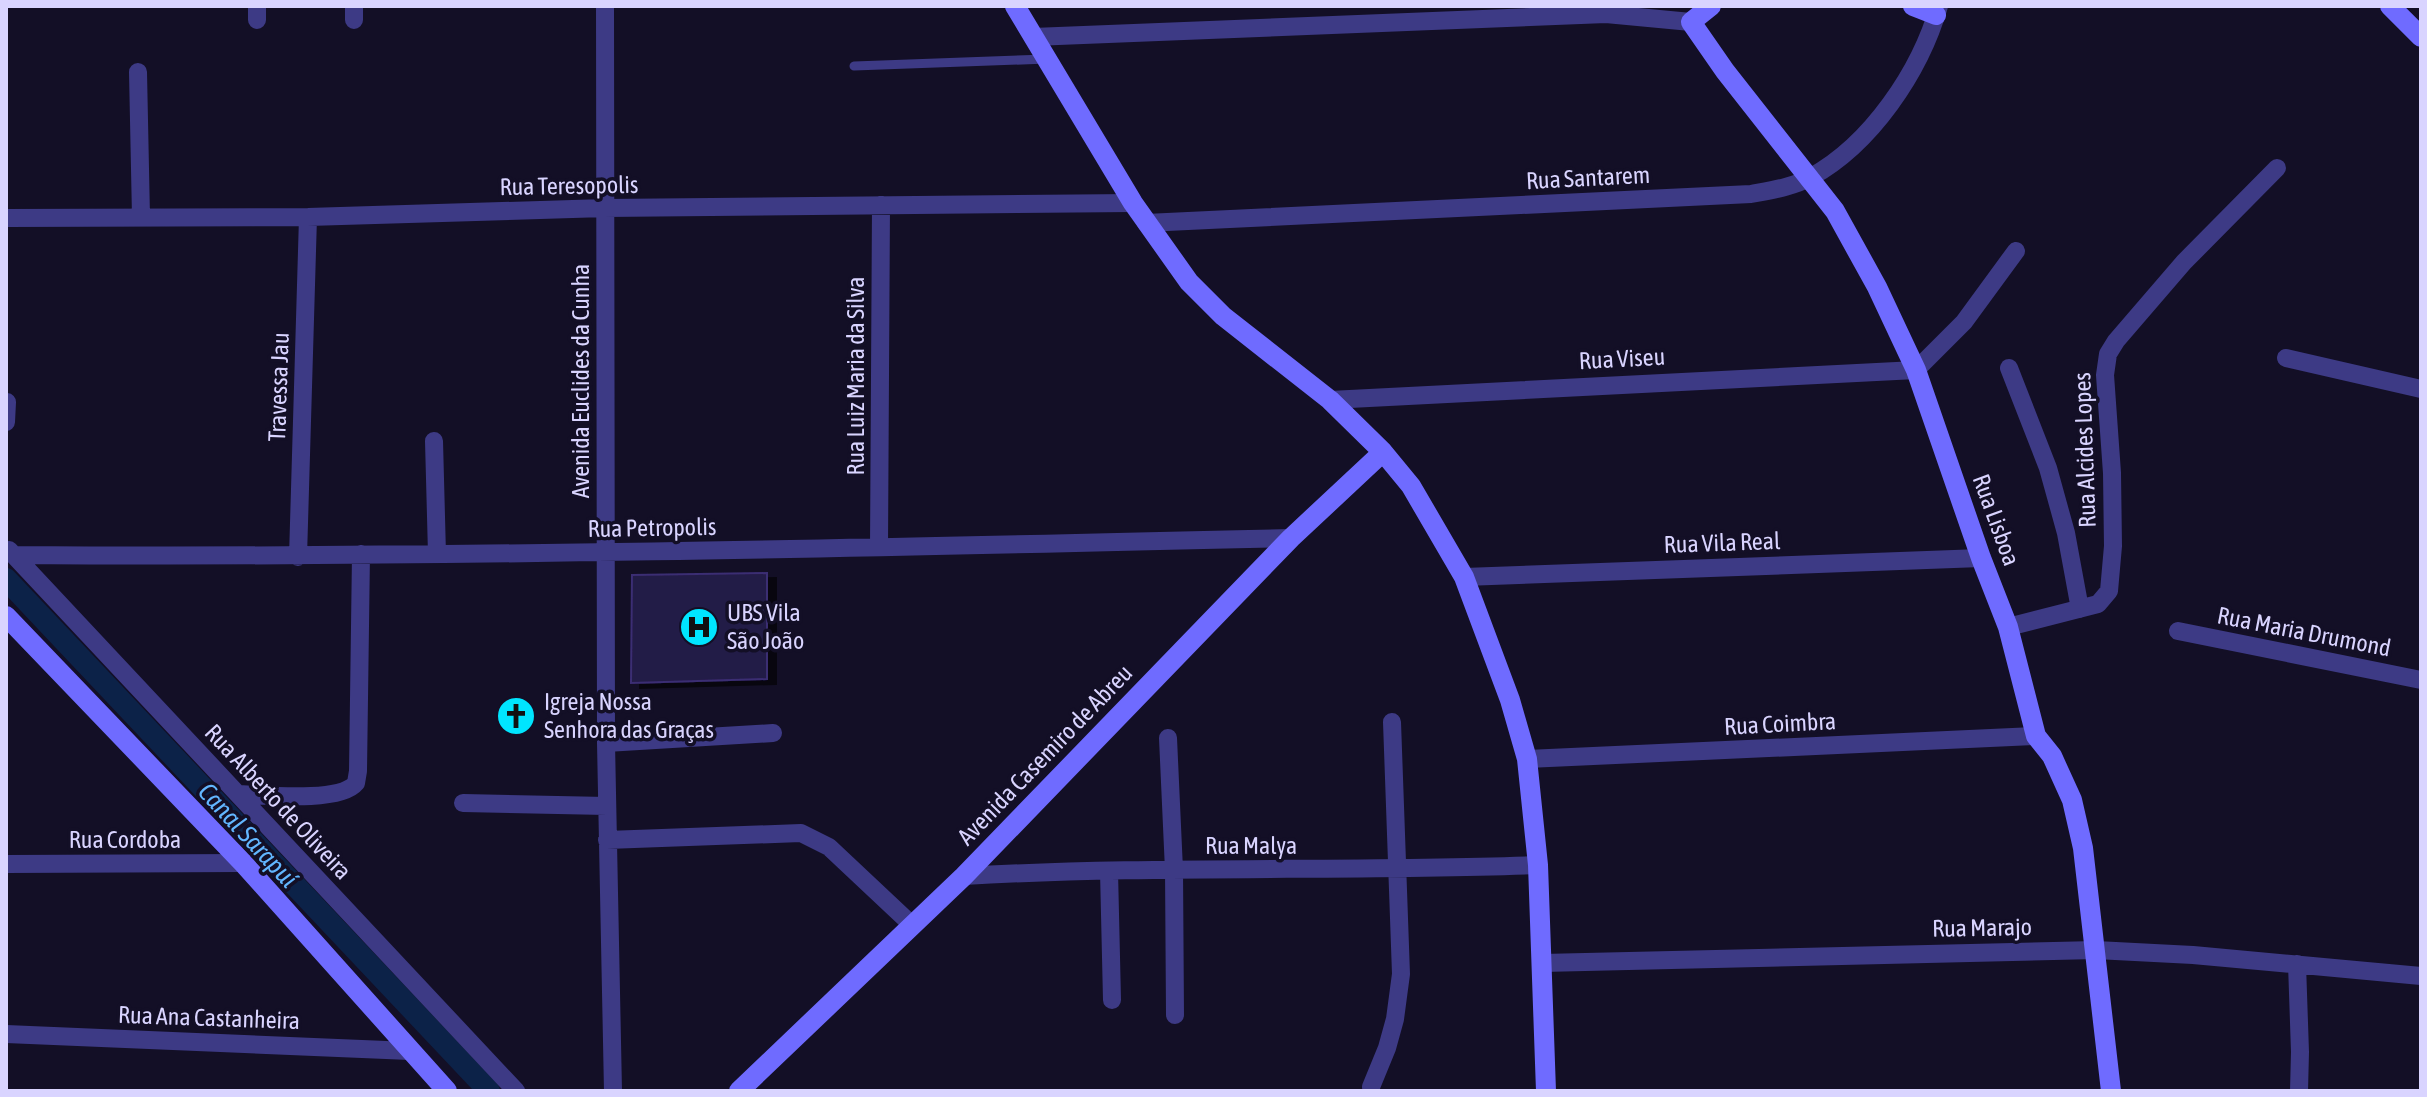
<svg xmlns="http://www.w3.org/2000/svg" width="2427" height="1097" font-family="'Asap Condensed',sans-serif">
	<style>
		.lines { fill: none; stroke-linecap: round; stroke-linejoin: round }
		.canal { stroke: #0c2248; stroke-width: 22 }
		.building { fill: #241b47; stroke: #3b2d73; stroke-width: 2; filter: url(#shadow) }
		.service { stroke: #3d3a85; stroke-width: 9 }
		.minor { stroke: #3d3a85; stroke-width: 18 }
		.secondary { stroke: #6f6bff; stroke-width: 20 }
		.labels { text-anchor: middle; stroke-width: 7; stroke-linejoin: round; paint-order: stroke }
		.street-label { font-size: 24px; fill: #d9d4ff; stroke: #130f26 }
		.poi-label { font-size: 24px; fill: #d9d4ff; stroke: #130f26; text-anchor: start }
		.water-label { font-size: 26px; font-style: italic; fill: #62b6ff; stroke: #130f26 }
	</style>
	<defs>
		<filter id="shadow"><feDropShadow dx="9" dy="5" stdDeviation="0" flood-color="#0009"/></filter>
	</defs>
	<rect width="100%" height="100%" fill="#130f26"/>
	<g class="lines">
		<!-- canal -->
		<path class="canal" d="M 6,579 L 489,1091"/>
	</g>
	<!-- building -->
	<path class="building" d="M 767,573 L 767,679 L 631,683 L 632,575 Z"/>
	<g class="lines">
		<!-- service -->
		<path class="service" d="M 854,66 L 1047,59"/>
		<!-- minor -->
		<path class="minor" d="M 257,6 L 257,20
			M 605,6 L 606,743 L 613,1091
			M 354,20 L 354,6
			M 1033,37 L 1606,14 L 1691,22
			M 138,72 L 141,217
			M 6,218 L 308,217 L 605,208 L 1133,203
			M 1146,223 L 1751,194 C 1772,190 1793,187 1811,177 C 1871,144 1920,72 1939,6
			M 2286,358 L 2421,389
			M 2009,368 L 2048,468 L 2066,533 L 2080,609
			M 1330,400 L 1916,370 L 1964,322 L 2016,251
			M 6,422 L 7,402
			M 434,441 L 437,554
			M 879,547 L 881,205
			M 9,550 L 516,1091
			M 14,555 C 440,558 866,548 1291,538
			M 298,557 L 308,217
			M 1464,577 L 1981,558
			M 2008,627 L 2098,604 L 2109,591 L 2113,546 L 2112,473 L 2105,375 L 2108,354 L 2116,341 L 2184,262 L 2277,168
			M 2178,631 L 2421,680
			M 1168,738 L 1174,870 L 1175,1015
			M 606,743 L 773,733
			M 1527,759 L 2036,736
			M 238,794 C 264,795 340,803 356,783 L 358,771 L 361,554
			M 463,803 L 607,806
			M 607,840 L 801,833 L 829,847 L 912,925
			M 6,864 L 243,863
			M 1109,871 L 1112,1000
			M 964,876 C 1155,865 1346,872 1538,865
			M 1542,963 L 2096,950 L 2193,955 L 2421,976
			M 2297,964 L 2300,1052 L 2299,1091
			M 6,1034 L 410,1051
			M 1371,1087 L 1387,1048 L 1395,1019 L 1401,974 L 1392,722"/>
		<!-- secondary -->
		<path class="secondary" d="M 1015,6 L 1133,203 L 1189,282 L 1223,316 L 1330,400 L 1383,452 L 1411,486 L 1464,577 L 1510,700 L 1527,759 L 1538,865 L 1546,1091
			M 1711,6 L 1691,22 L 1725,71 L 1835,211 L 1877,287 L 1916,370 L 1981,558 L 2008,627 L 2036,736 L 2052,756 L 2072,800 L 2083,848 L 2111,1091
			M 1913,6 L 1936,15
			M 2390,6 L 2421,37
			M 6,616 L 243,863 L 447,1091
			M 739,1091 L 964,876 L 1291,538 L 1383,452"/>
	</g>
	<!-- icons -->
	<defs>
		<symbol id="hospital-disc" viewBox="-11 -11 22 22"><circle r="9.5" fill="#00e5ff" stroke="#130f26"/><path d="M-5-5h3v3.5h4V-5h3V5h-3V1.5h-4V5h-3Z" fill="#111"/></symbol>
		<symbol id="church-disc" viewBox="-11 -11 22 22"><circle r="9.5" fill="#00e5ff" stroke="#130f26"/><path d="M-1.2-6h2.4v3.5h3.3v2.4h-3.3V6h-2.4V-.1h-3.3v-2.4h3.3Z" fill="#111"/></symbol>
	</defs>
	<g fill-rule="evenodd">
		<use href="#hospital-disc" x="677" y="605" width="44" height="44"/>
		<use href="#church-disc" x="494" y="694" width="44" height="44"/>
	</g>
	<g class="labels">
		<!-- street labels -->
		<g class="street-label">
			<text transform="translate(1588 178) rotate(-3)" y="8">Rua Santarem</text>
			<text transform="translate(569 186) rotate(-1)" y="8">Rua Teresopolis</text>
			<text transform="translate(1622 359) rotate(-3)" y="8">Rua Viseu</text>
			<text transform="translate(856 376) rotate(-90)" y="8">Rua Luiz Maria da Silva</text>
			<text transform="translate(581 381) rotate(-90)" y="8">Avenida Euclides da Cunha</text>
			<text transform="translate(279 387) rotate(-88)" y="8">Travessa Jau</text>
			<text transform="translate(2085 450) rotate(-92)" y="8">Rua Alcides Lopes</text>
			<text transform="translate(1996 520) rotate(70)" y="8">Rua Lisboa</text>
			<text transform="translate(652 528) rotate(-1)" y="8">Rua Petropolis</text>
			<text transform="translate(1722 543) rotate(-2)" y="8">Rua Vila Real</text>
			<text transform="translate(2304 632) rotate(11)" y="8">Rua Maria Drumond</text>
			<text transform="translate(1780 724) rotate(-3)" y="8">Rua Coimbra</text>
			<text transform="translate(1045 755) rotate(-46)" y="8">Avenida Casemiro de Abreu</text>
			<text transform="translate(278 802) rotate(47)" y="8">Rua Alberto de Oliveira</text>
			<text x="125" y="848">Rua Cordoba</text>
			<text x="1251" y="854">Rua Malya</text>
			<text transform="translate(1982 928) rotate(-1)" y="8">Rua Marajo</text>
			<text transform="translate(209 1018) rotate(2)" y="8">Rua Ana Castanheira</text>
		</g>
		<!-- poi labels -->
		<g class="poi-label">
			<text x="727" y="621">UBS Vila<tspan x="727" dy="28">São João</tspan></text>
			<text x="544" y="710">Igreja Nossa<tspan x="544" dy="28">Senhora das Graças</tspan></text>
		</g>
		<!-- water labels -->
		<g class="water-label">
			<text transform="translate(248 835) rotate(47)" y="9">Canal Sarapuí</text>
		</g>
	</g>
	<!-- border -->
	<rect width="2427" height="1097" fill="none" stroke="#d9d4ff" stroke-width="16"/>
</svg>
